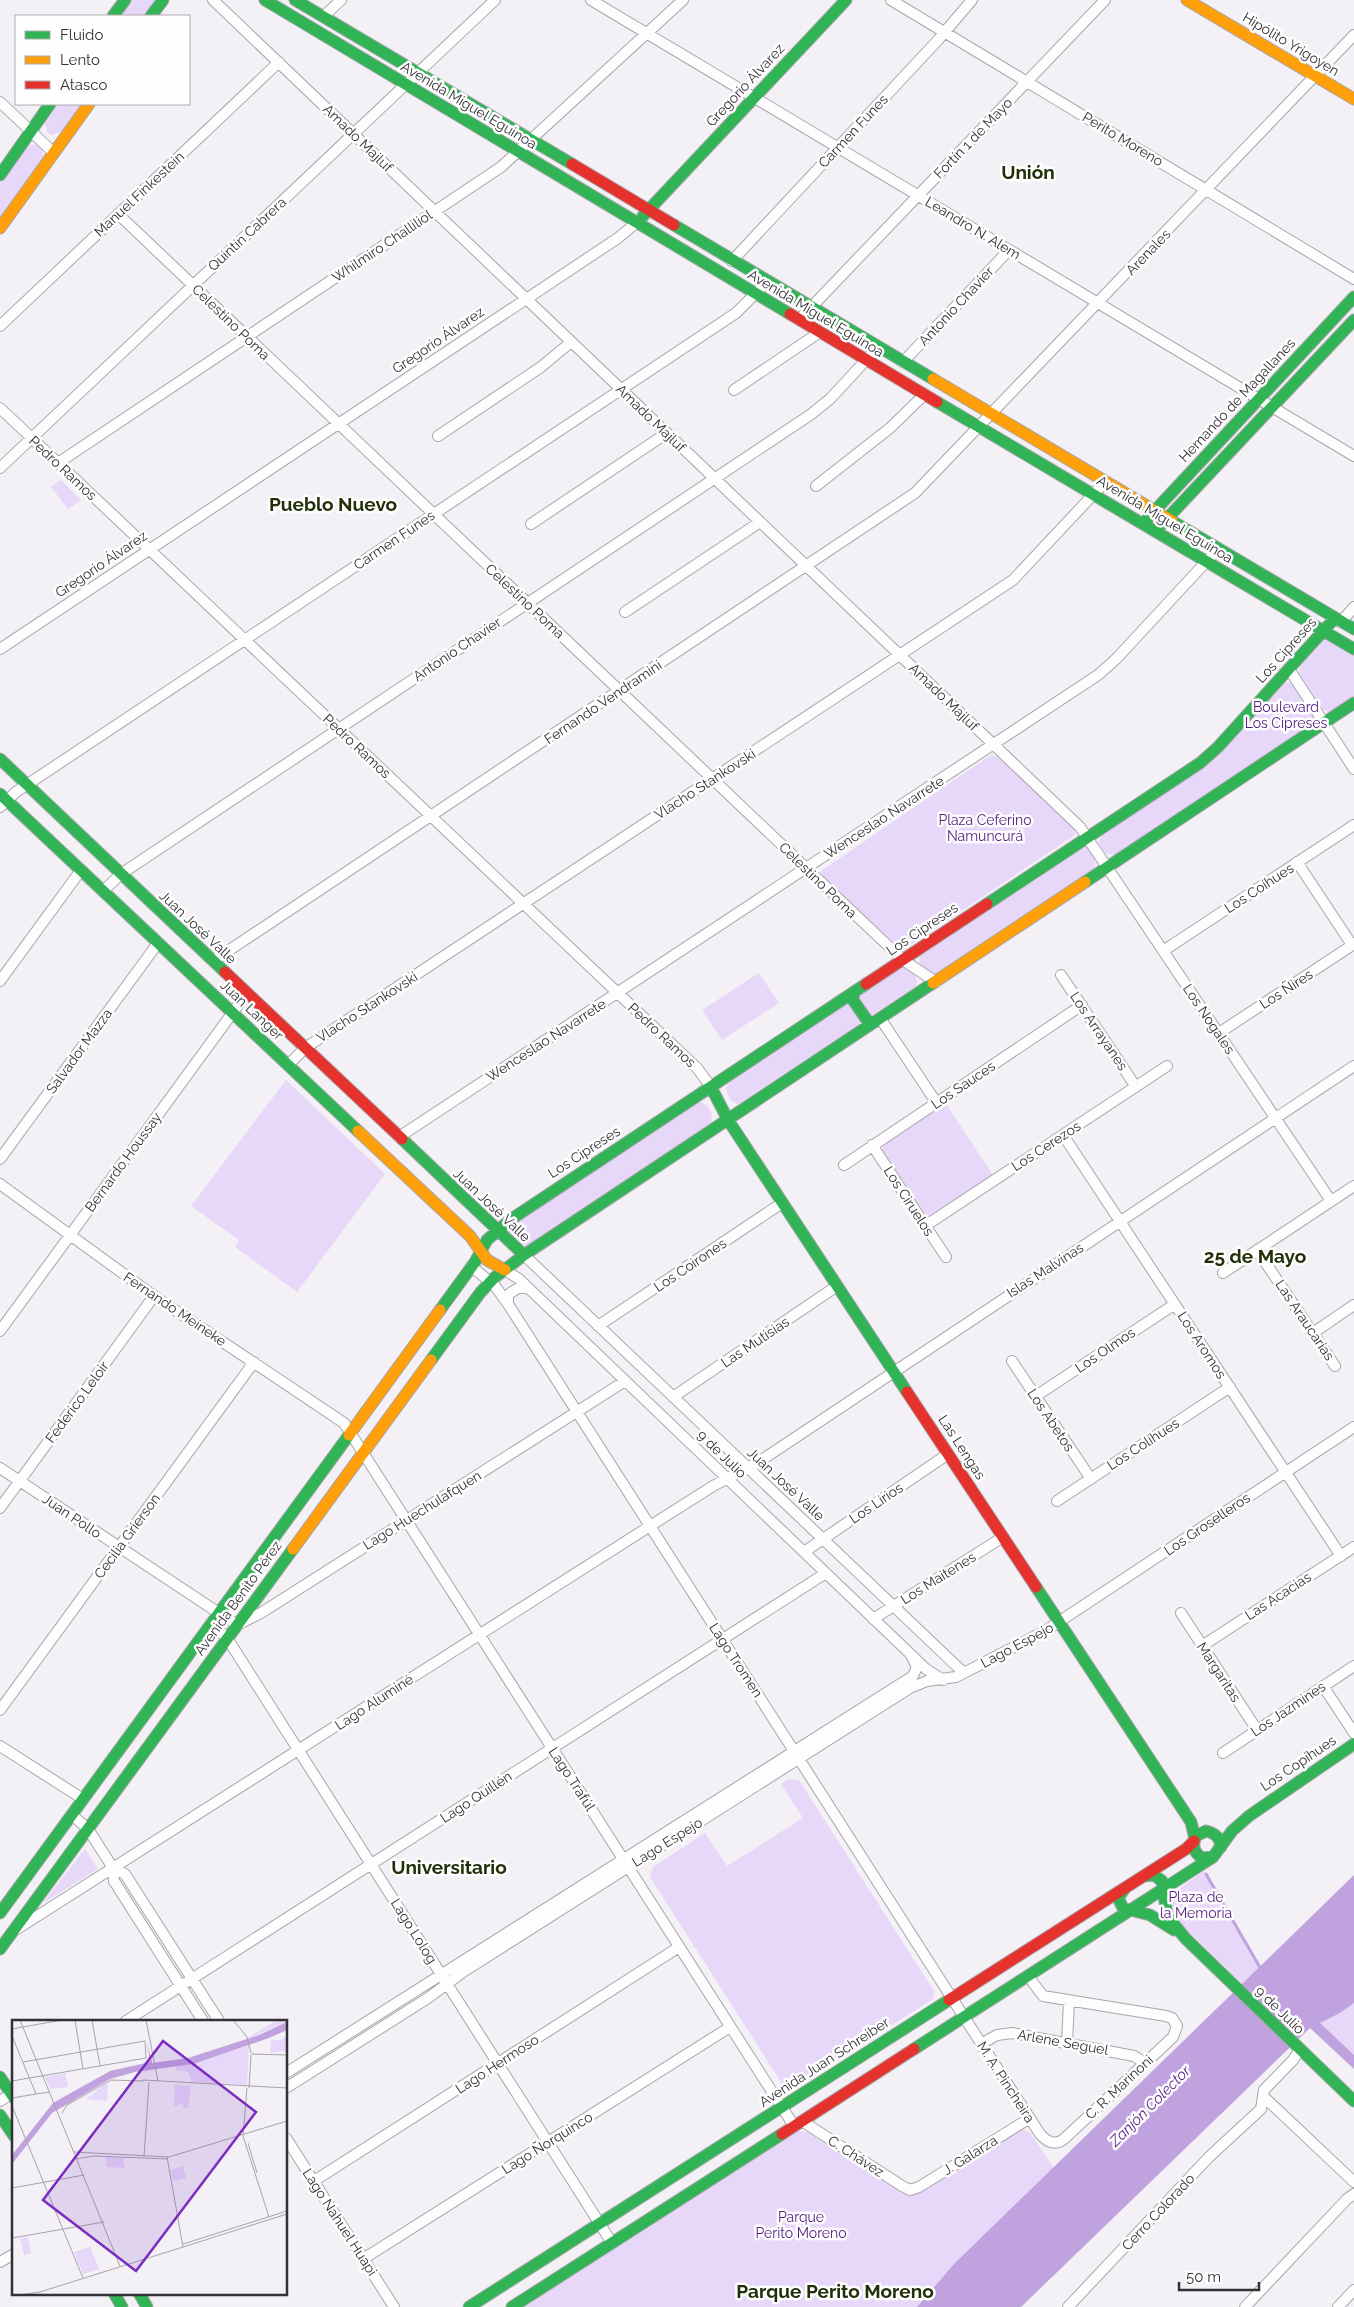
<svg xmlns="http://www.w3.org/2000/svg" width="1354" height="2307" font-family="Raleway,sans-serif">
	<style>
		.green { fill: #e7d7f9 }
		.water { fill: #c0a2df }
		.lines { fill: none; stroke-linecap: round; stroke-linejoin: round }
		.stream { stroke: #c0a2df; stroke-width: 3 }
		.street-casing { stroke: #a7a5aa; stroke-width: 12 }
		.fast-casing { stroke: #a7a5aa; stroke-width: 13 }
		.slow-casing { stroke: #a7a5aa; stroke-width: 13 }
		.jam-casing { stroke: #a7a5aa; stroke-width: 13 }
		.street { stroke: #fdfdfe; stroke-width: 10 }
		.fast { stroke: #30b455; stroke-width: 11 }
		.slow { stroke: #ff9f0a; stroke-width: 11 }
		.jam { stroke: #e5322d; stroke-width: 11 }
		.labels { text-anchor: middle; stroke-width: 5; stroke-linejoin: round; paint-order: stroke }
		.street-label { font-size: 14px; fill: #323135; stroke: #fefefe }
		.park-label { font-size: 14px; fill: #541c7f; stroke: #fefefe }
		.water-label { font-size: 15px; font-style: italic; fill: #5b2487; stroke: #fefefe }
		.district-label { font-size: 19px; font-weight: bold; fill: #222f09; stroke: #fefefe }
		.inset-road { fill: none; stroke: #a6a4a9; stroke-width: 1 }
		.view { fill: #7b2cbf; fill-opacity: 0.15; stroke: #7b2cbf; stroke-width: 2.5 }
		.inset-edge { fill: none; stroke: #323135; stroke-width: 2.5 }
	</style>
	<rect width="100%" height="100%" fill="#f3f0f6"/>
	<!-- green -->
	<path class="green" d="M 131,0 L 158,0 L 146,16 L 120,16 Z
		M 58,104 L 82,104 L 61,132 L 52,135 L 47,132 L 45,123 Z
		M 34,144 L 42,148 L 43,157 L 0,217 L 0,184 L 26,148 Z
		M 61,480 L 81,500 L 68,509 L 51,487 Z
		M 1325,638 L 1354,653 L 1354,697 L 1328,712 L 1322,709 L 1299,673 L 1300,666 Z
		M 1292,682 L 1316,719 L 1315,721 L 1114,855 L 1105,853 L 1099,842 L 1102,834 L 1208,765 L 1285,683 Z
		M 991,755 L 998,757 L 1074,828 L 1076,834 L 906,948 L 899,949 L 822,876 L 821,871 Z
		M 1085,847 L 1090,849 L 1096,858 L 1094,868 L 934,974 L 930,974 L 920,966 L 919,957 Z
		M 903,966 C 912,970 919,976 916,986 L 871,1016 L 858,996 Z
		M 759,973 L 779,1003 L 722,1040 L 702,1010 Z
		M 849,1001 L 864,1022 L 738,1104 C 729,1103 726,1092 727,1084 Z
		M 286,1080 L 385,1174 L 297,1292 L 235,1247 L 239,1240 L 191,1206 Z
		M 699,1102 C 709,1104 714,1114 711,1123 L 526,1246 L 508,1232 L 509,1228 Z
		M 946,1104 L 993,1175 L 931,1216 L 923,1215 L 883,1153 L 882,1149 L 886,1143 Z
		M 789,1779 L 799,1780 L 934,1991 L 933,1999 L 792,2088 L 783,2085 L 650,1877 L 653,1867 L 705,1833 L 727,1866 L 803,1818 L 781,1784 Z
		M 85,1849 L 98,1869 L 43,1903 Z
		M 1204,1871 L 1260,1968 L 1244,1985 L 1171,1914 L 1170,1896 L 1172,1894 Z
		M 1354,2003 L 1354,2055 L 1319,2023 L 1340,2013 Z
		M 1021,2129 L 1030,2133 L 1054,2168 L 946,2273 L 917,2307 L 521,2307 L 798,2131 L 807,2132 L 898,2190 L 909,2194 L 921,2192 Z"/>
	<!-- water -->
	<path class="water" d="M 1354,1875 L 1354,2003 L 1340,2013 L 1320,2023 L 1354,2055 L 1354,2069 L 1310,2028 L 1021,2307 L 917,2307 L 954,2264 Z"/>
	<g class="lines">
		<!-- stream -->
		<path class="stream" d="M 1206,1874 L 1262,1971"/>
		<defs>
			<path id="street" d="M 213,0 L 1080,827 L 1331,1201
				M 591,0 L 1354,456
				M 891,0 L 1354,279
				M 323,17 L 341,0
				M 0,102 L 54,153
				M 118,214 L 903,960 L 936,982
				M 732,261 L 938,40 L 972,0
				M 799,320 L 1105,0
				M 0,326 L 279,62
				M 903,362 L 1009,250
				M 734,390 L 820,332
				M 0,408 L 697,1068 L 711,1087
				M 438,436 L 541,367 L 571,342
				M 58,463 L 501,167 L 683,0
				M 0,468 L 495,0
				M 816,486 L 890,428 L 925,394
				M 531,524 L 667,433
				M 625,612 L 760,522
				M 1341,622 L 1354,607
				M 0,649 L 618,238 L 636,223
				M 1289,669 L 1354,769
				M 0,807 L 16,792 L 736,313 L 767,282
				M 1297,862 L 1352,945
				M 103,891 L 121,874 L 810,415 L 830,399 L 878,347
				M 1163,951 L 1354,825
				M 213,961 L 915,493 L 1354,35
				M 1061,975 L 1136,1087
				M 0,981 L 81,870
				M 880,1018 L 936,1102
				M 1219,1033 L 1354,944
				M 288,1065 L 305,1048 L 1013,580 L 1105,482
				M 1063,1135 L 1341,1556
				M 399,1137 L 1098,675 L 1116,659 L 1218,549
				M 872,1145 L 946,1257
				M 0,1159 L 158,943
				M 844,1165 L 1082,1005
				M 0,1184 L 154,1296 L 344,1423 L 794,2126
				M 925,1226 L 1167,1066
				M 1257,1250 L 1335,1366
				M 524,1255 L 964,1673
				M 471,1266 L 495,1286 L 508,1304 L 964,2017 L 1040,2134 C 1047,2142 1055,2146 1064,2139 L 1173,2037 L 1177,2026 L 1172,2018 L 1166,2016 L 1043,1996 L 1028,1976
				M 505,1270 L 519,1279 L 926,1669 L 943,1680
				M 1223,1273 L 1354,1186
				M 508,1304 L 508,1295 C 515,1289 520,1286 529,1289
				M 598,1326 L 782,1203
				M 0,1331 L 247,993
				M 1313,1333 L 1354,1305
				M 1012,1361 L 1091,1479
				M 1036,1396 L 1175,1304
				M 673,1397 L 837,1286
				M 0,1468 L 237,1625 L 261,1613 L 625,1381
				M 1057,1501 L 1230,1387
				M 0,1508 L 154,1296
				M 804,1552 L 948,1454
				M 1181,1613 L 1257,1730
				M 873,1619 L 1003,1537
				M 211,1623 L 227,1638 L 612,2243
				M 1202,1646 L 1354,1547
				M 1323,1686 L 1354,1733
				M 0,1710 L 254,1362
				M 0,1746 L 83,1799
				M 1223,1753 L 1354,1666
				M 72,1815 L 88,1829 L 113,1868 L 114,1881 L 203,2021
				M 113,1868 L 125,1874 L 219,2021
				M 17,1929 L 713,1486 L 757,1463 L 1354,1066
				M 126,2021 L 826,1573
				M 1067,2043 L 1069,2001
				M 981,2044 L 997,2035 L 1012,2033 L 1134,2056 L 1145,2063
				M 286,2073 L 913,1676 L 917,1667 L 911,1655
				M 286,2088 L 428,1998 L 463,1972 L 910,1688 L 927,1681 L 956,1677 L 1045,1631 L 1354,1427
				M 1263,2096 L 1354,2182
				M 0,2101 L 14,2092
				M 802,2121 L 902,2186 L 910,2190 L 919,2187 L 1030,2118
				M 286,2138 L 394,2307
				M 314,2181 L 679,1947
				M 363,2259 L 730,2027
				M 0,2262 L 14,2254
				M 1068,2307 L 1209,2157 L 1261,2109 L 1264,2090 L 1293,2060 L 1300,2049
				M 1245,2307 L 1347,2199 L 1354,2194
				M 1338,2307 L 1354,2290"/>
			<path id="fast" d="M 265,0 L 790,314
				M 295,0 L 572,164
				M 113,16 L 125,0
				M 151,16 L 163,0
				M 0,175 L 50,104
				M 643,216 L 846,0
				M 674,225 L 933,379
				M 937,402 L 1354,649
				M 1148,518 L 1354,297
				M 1172,521 L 1354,629
				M 1161,525 L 1354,320
				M 0,759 L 225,972
				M 0,794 L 358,1131
				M 1085,882 L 1354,703
				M 987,904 L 1200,763 L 1218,747 L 1335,618
				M 854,992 L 853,1000 L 869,1023 L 875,1022
				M 711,1087 L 728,1120 L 907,1392
				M 402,1139 L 524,1255
				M 440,1310 L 475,1262 L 487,1240 L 510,1220 L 866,984
				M 431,1360 L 480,1293 L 494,1278 L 524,1255 L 933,983
				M 1036,1587 L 1191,1822 L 1195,1839
				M 1213,1857 L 1202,1858 C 1193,1852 1192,1845 1196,1836 L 1206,1831 C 1215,1833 1220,1837 1221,1847
				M 1144,1876 L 1154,1875 L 1162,1881 L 1167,1916 L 1186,1939 L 1354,2101
				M 1125,1888 L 1118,1898 L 1123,1908 L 1150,1915 L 1174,1930
				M 0,1913 L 349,1435
				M 0,1949 L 293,1549
				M 914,2049 L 1213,1857 L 1232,1831 L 1249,1816 L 1354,1744
				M 0,2077 L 14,2098
				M 0,2115 L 14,2136
				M 114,2293 L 122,2307
				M 139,2293 L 147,2307
				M 469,2307 L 949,2000
				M 512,2307 L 782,2134"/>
			<path id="slow" d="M 1187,0 L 1354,99
				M 0,228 L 89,104
				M 933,379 L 1172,521
				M 933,983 L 1085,882
				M 358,1131 L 470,1236 L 487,1260 L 505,1270
				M 349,1435 L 440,1310
				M 293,1549 L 431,1360"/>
			<path id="jam" d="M 572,164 L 674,225
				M 790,314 L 937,402
				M 225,972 L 402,1139
				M 866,984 L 987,904
				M 907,1392 L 1036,1587
				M 949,2000 L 1186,1849 L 1194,1841
				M 782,2134 L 914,2049"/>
		</defs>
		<!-- street casing -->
		<use href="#street" class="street-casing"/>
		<!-- fast casing -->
		<use href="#fast" class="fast-casing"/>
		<!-- slow casing -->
		<use href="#slow" class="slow-casing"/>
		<!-- jam casing -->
		<use href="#jam" class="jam-casing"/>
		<!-- street -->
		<use href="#street" class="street"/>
		<!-- fast -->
		<use href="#fast" class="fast"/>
		<!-- slow -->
		<use href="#slow" class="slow"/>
		<!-- jam -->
		<use href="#jam" class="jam"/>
	</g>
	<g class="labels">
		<!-- street labels -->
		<g class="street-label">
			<text transform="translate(1291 44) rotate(31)" y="5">Hipólito Yrigoyen</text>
			<text transform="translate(745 85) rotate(-47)" y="5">Gregorio Álvarez</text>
			<text transform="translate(469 105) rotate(31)" y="5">Avenida Miguel Eguinoa</text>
			<text transform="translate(853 131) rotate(-47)" y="5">Carmen Funes</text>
			<text transform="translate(358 138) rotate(44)" y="5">Amado Majluf</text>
			<text transform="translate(973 138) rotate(-46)" y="5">Fortín 1 de Mayo</text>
			<text transform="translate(1123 139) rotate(31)" y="5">Perito Moreno</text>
			<text transform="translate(139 194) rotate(-43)" y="5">Manuel Finkestein</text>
			<text transform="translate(973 228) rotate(31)" y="5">Leandro N. Alem</text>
			<text transform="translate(247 234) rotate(-43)" y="5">Quintín Cabrera</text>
			<text transform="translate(382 246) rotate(-34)" y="5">Whilmiro Challiliol</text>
			<text transform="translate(1148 252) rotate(-46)" y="5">Arenales</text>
			<text transform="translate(956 306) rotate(-47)" y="5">Antonio Chavier</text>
			<text transform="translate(816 313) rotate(31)" y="5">Avenida Miguel Eguinoa</text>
			<text transform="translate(231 322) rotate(44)" y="5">Celestino Poma</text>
			<text transform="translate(438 340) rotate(-34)" y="5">Gregorio Álvarez</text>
			<text transform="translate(1237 400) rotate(-47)" y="5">Hernando de Magallanes</text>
			<text transform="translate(651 418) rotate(44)" y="5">Amado Majluf</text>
			<text transform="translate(63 468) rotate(43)" y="5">Pedro Ramos</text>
			<text transform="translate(1165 519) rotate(31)" y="5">Avenida Miguel Eguinoa</text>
			<text transform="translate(394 540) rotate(-34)" y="5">Carmen Funes</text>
			<text transform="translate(101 564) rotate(-34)" y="5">Gregorio Álvarez</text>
			<text transform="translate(525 601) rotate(43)" y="5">Celestino Poma</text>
			<text transform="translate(457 649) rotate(-34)" y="5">Antonio Chavier</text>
			<text transform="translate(1286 650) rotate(-48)" y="5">Los Cipreses</text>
			<text transform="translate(944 697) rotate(44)" y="5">Amado Majluf</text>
			<text transform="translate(603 702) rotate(-34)" y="5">Fernando Vendramini</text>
			<text transform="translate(357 746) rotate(43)" y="5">Pedro Ramos</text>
			<text transform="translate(705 784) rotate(-33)" y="5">Vlacho Stankovski</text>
			<text transform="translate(884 817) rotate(-33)" y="5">Wenceslao Navarrete</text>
			<text transform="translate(818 880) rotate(44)" y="5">Celestino Poma</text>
			<text transform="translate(1259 888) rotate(-33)" y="5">Los Coíhues</text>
			<text transform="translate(198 927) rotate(43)" y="5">Juan José Valle</text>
			<text transform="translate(922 929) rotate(-34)" y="5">Los Cipreses</text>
			<text transform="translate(1286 989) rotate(-33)" y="5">Los Ñires</text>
			<text transform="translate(367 1007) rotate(-33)" y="5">Vlacho Stankovski</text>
			<text transform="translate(252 1010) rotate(43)" y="5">Juan Langer</text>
			<text transform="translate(1209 1019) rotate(56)" y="5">Los Nogales</text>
			<text transform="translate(1099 1031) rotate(56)" y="5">Los Arrayanes</text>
			<text transform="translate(662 1035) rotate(43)" y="5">Pedro Ramos</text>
			<text transform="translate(546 1040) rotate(-33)" y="5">Wenceslao Navarrete</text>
			<text transform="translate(79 1051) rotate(-54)" y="5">Salvador Mazza</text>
			<text transform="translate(963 1085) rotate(-34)" y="5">Los Sauces</text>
			<text transform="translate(1046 1146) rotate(-33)" y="5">Los Cerezos</text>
			<text transform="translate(584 1152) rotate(-33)" y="5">Los Cipreses</text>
			<text transform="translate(123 1162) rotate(-54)" y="5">Bernardo Houssay</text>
			<text transform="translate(909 1201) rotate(57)" y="5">Los Ciruelos</text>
			<text transform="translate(492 1205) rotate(43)" y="5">Juan José Valle</text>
			<text transform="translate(690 1265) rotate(-34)" y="5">Los Coirones</text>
			<text transform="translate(1045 1270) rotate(-33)" y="5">Islas Malvinas</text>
			<text transform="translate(175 1309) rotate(34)" y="5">Fernando Meineke</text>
			<text transform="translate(1305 1320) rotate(56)" y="5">Las Araucarias</text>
			<text transform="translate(755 1342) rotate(-34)" y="5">Las Mutisias</text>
			<text transform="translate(1202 1345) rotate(57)" y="5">Los Aromos</text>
			<text transform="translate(1105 1350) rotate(-34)" y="5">Los Olmos</text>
			<text transform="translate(77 1402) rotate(-54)" y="5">Federico Leloir</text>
			<text transform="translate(1051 1420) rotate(56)" y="5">Los Abetos</text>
			<text transform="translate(1143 1444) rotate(-33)" y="5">Los Colíhues</text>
			<text transform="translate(962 1447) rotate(57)" y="5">Las Lengas</text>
			<text transform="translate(722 1454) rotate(44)" y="5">9 de Julio</text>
			<text transform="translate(786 1484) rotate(43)" y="5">Juan José Valle</text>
			<text transform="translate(876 1503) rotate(-34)" y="5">Los Lirios</text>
			<text transform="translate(422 1510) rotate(-32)" y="5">Lago Huechulafquen</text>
			<text transform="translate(72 1516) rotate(34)" y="5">Juan Pollo</text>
			<text transform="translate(1207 1524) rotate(-34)" y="5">Los Groselleros</text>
			<text transform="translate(127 1536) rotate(-54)" y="5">Cecilia Grierson</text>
			<text transform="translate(938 1578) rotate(-32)" y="5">Los Maitenes</text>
			<text transform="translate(1278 1596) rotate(-33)" y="5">Las Acacias</text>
			<text transform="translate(238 1598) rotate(-54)" y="5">Avenida Benito Pérez</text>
			<text transform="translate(1017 1645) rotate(-28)" y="5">Lago Espejo</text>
			<text transform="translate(736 1660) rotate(57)" y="5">Lago Tromen</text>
			<text transform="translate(1219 1672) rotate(57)" y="5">Margaritas</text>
			<text transform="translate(374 1702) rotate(-33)" y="5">Lago Aluminé</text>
			<text transform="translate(1288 1709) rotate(-34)" y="5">Los Jazmines</text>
			<text transform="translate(1298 1763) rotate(-34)" y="5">Los Copíhues</text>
			<text transform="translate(572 1779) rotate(57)" y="5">Lago Trafúl</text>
			<text transform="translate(476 1797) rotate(-33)" y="5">Lago Quillén</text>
			<text transform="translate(667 1842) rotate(-32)" y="5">Lago Espejo</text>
			<text transform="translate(414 1931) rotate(58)" y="5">Lago Lolog</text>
			<text transform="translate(1280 2010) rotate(44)" y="5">9 de Julio</text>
			<text transform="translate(1063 2042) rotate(10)" y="5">Arlene Seguel</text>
			<text transform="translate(824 2062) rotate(-33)" y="5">Avenida Juan Schreiber</text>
			<text transform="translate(497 2064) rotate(-33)" y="5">Lago Hermoso</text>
			<text transform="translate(1006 2082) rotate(57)" y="5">M. A. Pincheira</text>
			<text transform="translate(1119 2087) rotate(-43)" y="5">C. R. Marinoni</text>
			<text transform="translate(547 2143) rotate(-32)" y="5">Lago Ñorquinco</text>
			<text transform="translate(970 2155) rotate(-32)" y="5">J. Galarza</text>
			<text transform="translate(856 2156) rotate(33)" y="5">C. Chávez</text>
			<text transform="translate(1158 2212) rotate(-47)" y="5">Cerro Colorado</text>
			<text transform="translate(340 2222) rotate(57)" y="5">Lago Nahuel Huapi</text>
		</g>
		<!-- park labels -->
		<g class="park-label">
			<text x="1286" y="712">Boulevard<tspan x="1286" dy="16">Los Cipreses</tspan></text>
			<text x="985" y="825">Plaza Ceferino<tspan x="985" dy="16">Namuncurá</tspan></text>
			<text x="1196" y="1902">Plaza de<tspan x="1196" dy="16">la Memoria</tspan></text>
			<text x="801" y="2222">Parque<tspan x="801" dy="16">Perito Moreno</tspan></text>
		</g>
		<!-- water labels -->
		<g class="water-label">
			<text transform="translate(1150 2106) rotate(-45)" y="5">Zanjón Colector</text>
		</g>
		<!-- district labels -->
		<g class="district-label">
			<text x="1028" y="179">Unión</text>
			<text x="333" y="511">Pueblo Nuevo</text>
			<text x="1255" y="1263">25 de Mayo</text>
			<text x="449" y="1874">Universitario</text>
			<text x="835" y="2298">Parque Perito Moreno</text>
		</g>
	</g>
	<!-- overview -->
	<g transform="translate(12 2020)">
		<rect width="275" height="275" fill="#f3f0f6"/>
		<path d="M 265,0 L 275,2 L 237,18 L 237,17 ZM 275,15 L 275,34 L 271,31 L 258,33 L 259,20 L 269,20 ZM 237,26 L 235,65 L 180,62 L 176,52 L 164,50 L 164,46 ZM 53,53 L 56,67 L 38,69 L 33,57 ZM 93,64 L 96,65 L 95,81 L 74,79 ZM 163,65 L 179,66 L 176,88 L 171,88 L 171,84 L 162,86 ZM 93,137 L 111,138 L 113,148 L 95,147 ZM 171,146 L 174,158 L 161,161 L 159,150 ZM 16,217 L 19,233 L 12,235 L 8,218 ZM 78,227 L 87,249 L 71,254 L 62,232 Z" fill="#e7d7f9"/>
		<path d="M 275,2 L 275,10 L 257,18 L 181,44 L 123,52 L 98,59 L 40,93 L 0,144 L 0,135 L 41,83 L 98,51 L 138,42 L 135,22 L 140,43 L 176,38 L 247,15 Z" fill="#c0a2df"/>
		<path class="inset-road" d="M 8,0 L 108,246M 63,0 L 71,49M 80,0 L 88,46M 134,0 L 146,61M 221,0 L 235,17 L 239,33M 0,9 L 50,0M 0,16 L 24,74 L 38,72M 239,34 L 275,35M 11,42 L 133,21M 131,60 L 275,68M 0,61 L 134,38 L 133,21M 237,68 L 239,35M 0,78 L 24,74M 0,86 L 71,258M 50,93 L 55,85 L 99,60 L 132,61M 231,116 L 257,197M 231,116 L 235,68M 236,123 L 245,153M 62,132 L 157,137 L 275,101M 132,137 L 137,62M 64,139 L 81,136 L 156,139M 0,168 L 72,155M 0,218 L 92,202M 171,224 L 275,191M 171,227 L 275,194M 8,275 L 28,272 L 171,227 L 155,137"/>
		<path class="view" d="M 151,21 L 244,92 L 124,251 L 31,180 Z"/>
		<rect width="275" height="275" class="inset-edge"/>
	</g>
	<!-- legend -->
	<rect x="15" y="15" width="175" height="90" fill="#fefefe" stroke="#acacae"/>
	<rect x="25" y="31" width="25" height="8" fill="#30b455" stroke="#acacae"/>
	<text x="60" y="40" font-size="15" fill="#323135">Fluido</text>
	<rect x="25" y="56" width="25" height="8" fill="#ff9f0a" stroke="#acacae"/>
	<text x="60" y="65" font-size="15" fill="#323135">Lento</text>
	<rect x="25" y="81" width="25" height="8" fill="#e5322d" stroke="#acacae"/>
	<text x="60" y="90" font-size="15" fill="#323135">Atasco</text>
	<!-- scale -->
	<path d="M1179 2282v8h80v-8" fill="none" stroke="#323135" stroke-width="2.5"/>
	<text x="1186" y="2282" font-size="15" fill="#323135" stroke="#fefefe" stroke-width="4" paint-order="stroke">50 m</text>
</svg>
